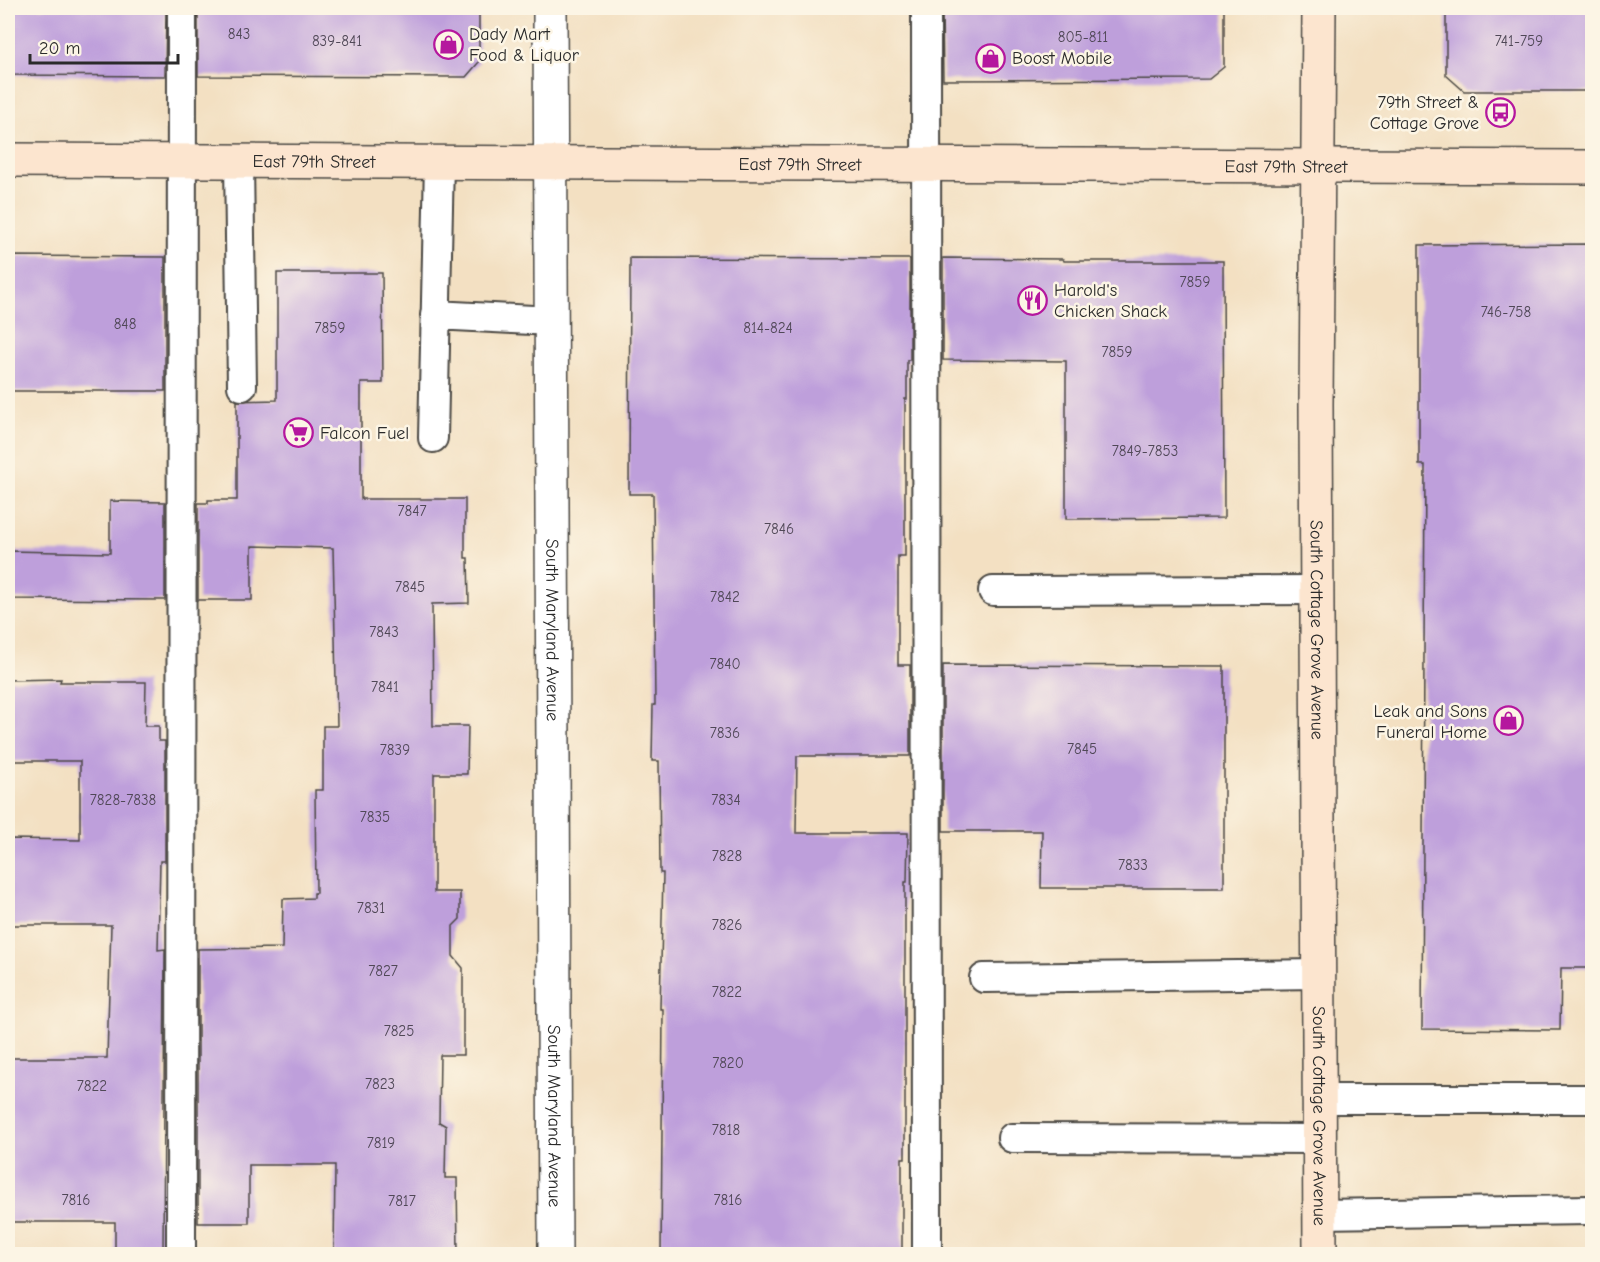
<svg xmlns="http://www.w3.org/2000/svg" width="1600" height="1262" font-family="'Comic Neue',sans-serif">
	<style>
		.building { fill: #be9fdb }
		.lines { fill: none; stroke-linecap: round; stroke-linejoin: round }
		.service-casing { stroke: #494642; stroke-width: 32 }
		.minor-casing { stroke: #494642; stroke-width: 36 }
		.secondary-casing { stroke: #494642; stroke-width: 36 }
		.service { stroke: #fff; stroke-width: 28 }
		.minor { stroke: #fff; stroke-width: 33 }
		.secondary { stroke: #fce5cf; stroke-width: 33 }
		.labels { text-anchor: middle; stroke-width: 5; stroke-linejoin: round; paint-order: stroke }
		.number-label { font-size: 15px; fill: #504857 }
		.poi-label { font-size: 18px; fill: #2b2b2b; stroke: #fcf5e5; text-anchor: start }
		.street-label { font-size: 18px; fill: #2b2b2b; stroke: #fcf5e5 }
	</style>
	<rect width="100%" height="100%" fill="#fcf5e5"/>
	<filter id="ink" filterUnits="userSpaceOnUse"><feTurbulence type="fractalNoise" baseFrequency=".0167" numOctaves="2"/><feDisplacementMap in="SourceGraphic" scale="12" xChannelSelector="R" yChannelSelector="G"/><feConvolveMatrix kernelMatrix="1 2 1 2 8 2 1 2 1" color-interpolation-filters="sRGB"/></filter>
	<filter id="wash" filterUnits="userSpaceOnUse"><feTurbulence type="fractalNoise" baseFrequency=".008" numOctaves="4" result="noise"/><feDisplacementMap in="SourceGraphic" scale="24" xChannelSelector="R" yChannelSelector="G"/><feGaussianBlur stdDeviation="1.35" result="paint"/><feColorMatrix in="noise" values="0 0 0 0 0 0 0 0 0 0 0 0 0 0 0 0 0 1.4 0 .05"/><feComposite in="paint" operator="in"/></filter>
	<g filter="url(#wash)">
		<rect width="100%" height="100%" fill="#f3e0c2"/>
		<g id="blocks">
			<!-- building -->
			<path class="building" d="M 8,8 L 166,8 L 165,76 L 8,75 Z
				M 198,8 L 479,8 L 479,62 L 466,77 L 198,76 Z
				M 942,8 L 1224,8 L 1224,67 L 1209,79 L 943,80 Z
				M 1446,8 L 1593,8 L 1593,91 L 1464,91 L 1446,75 Z
				M 1593,244 L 1593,968 L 1561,968 L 1560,1030 L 1422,1029 L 1425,465 L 1419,465 L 1419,245 Z
				M 8,256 L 165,257 L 165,391 L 8,391 Z
				M 630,258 L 910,259 L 910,360 L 907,360 L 907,399 L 905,399 L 905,556 L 898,556 L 898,665 L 910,665 L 910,756 L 797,756 L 796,833 L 908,833 L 907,882 L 905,882 L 905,1158 L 902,1158 L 902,1254 L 661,1254 L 663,1009 L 660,1009 L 663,873 L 660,873 L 659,761 L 652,761 L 653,705 L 655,705 L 653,494 L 629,494 Z
				M 943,258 L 1063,259 L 1064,261 L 1223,261 L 1224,518 L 1066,519 L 1066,361 L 943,360 Z
				M 277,273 L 382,273 L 383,383 L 361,383 L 361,499 L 465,499 L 465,558 L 468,558 L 469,603 L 432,604 L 433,726 L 468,726 L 467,774 L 434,774 L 434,892 L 460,892 L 460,919 L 453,926 L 453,956 L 463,968 L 463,1055 L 440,1055 L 439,1122 L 446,1126 L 445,1178 L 457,1178 L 458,1254 L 334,1254 L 335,1165 L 249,1165 L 249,1223 L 198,1223 L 198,949 L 282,948 L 283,899 L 314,898 L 314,893 L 316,893 L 315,790 L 323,790 L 323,726 L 337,726 L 333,548 L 252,546 L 252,600 L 198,600 L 198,503 L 208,503 L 208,500 L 237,500 L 237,401 L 277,400 Z
				M 110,501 L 165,502 L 165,600 L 8,599 L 8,551 L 110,553 Z
				M 943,665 L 1224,666 L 1224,888 L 1041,888 L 1042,831 L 943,831 Z
				M 61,679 L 60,682 L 146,682 L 145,726 L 159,726 L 159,741 L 165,741 L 165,861 L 160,861 L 158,950 L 165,949 L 163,1254 L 115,1254 L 115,1222 L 8,1222 L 8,1058 L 107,1058 L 111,925 L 8,925 L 8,839 L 80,840 L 80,761 L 8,761 L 8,680 Z"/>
		</g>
	</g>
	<g filter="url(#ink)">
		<use href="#blocks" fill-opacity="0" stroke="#494642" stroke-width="1.5"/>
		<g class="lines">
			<defs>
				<path id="service" d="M 926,8 L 927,1254
					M 239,161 L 242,386
					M 435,315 L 552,321
					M 433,438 L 439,162
					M 993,591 L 1317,590
					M 984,978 L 1319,974
					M 1319,1099 L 1592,1099
					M 1012,1138 L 1319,1139
					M 1319,1214 L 1592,1210
					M 181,1254 L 182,8"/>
				<g id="minor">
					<path id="s1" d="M 550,8 L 555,1254"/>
				</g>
				<g id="secondary">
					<path id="s2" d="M 1319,8 L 1316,405 L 1320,1254"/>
					<path id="s3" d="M 8,160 C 536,162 1064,167 1592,167"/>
				</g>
			</defs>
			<!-- service casing -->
			<use href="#service" class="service-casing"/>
			<!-- minor casing -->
			<use href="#minor" class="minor-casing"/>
			<!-- secondary casing -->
			<use href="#secondary" class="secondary-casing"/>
			<!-- service -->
			<use href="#service" class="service"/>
			<!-- minor -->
			<use href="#minor" class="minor"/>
			<!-- secondary -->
			<use href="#secondary" class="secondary"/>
		</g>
	</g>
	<!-- icons -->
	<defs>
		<symbol id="shop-ring" viewBox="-11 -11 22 22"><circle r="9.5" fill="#fcf5e5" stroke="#b5179e" stroke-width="1.5"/><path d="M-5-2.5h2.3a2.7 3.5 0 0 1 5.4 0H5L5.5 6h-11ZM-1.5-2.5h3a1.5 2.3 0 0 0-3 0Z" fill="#b5179e"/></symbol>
		<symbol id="bus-ring" viewBox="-11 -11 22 22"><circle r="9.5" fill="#fcf5e5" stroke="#b5179e" stroke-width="1.5"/><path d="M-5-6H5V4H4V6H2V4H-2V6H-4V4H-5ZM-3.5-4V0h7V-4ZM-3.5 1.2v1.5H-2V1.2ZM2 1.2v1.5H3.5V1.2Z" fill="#b5179e"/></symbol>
		<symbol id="restaurant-ring" viewBox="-11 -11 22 22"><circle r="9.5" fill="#fcf5e5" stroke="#b5179e" stroke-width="1.5"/><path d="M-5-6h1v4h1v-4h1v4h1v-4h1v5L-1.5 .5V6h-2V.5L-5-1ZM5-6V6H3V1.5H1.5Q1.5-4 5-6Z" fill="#b5179e"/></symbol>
		<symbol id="supermarket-ring" viewBox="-11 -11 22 22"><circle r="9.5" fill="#fcf5e5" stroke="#b5179e" stroke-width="1.5"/><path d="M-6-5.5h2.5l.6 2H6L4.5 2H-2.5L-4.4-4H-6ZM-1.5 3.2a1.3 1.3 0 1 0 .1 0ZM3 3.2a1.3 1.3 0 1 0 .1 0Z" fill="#b5179e"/></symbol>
	</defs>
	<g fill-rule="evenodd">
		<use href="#shop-ring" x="432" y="28" width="33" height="33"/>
		<use href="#shop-ring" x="974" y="42" width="33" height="33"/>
		<use href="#bus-ring" x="1484" y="96" width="33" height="33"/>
		<use href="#restaurant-ring" x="1016" y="284" width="33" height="33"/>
		<use href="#supermarket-ring" x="282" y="416" width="33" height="33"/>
		<use href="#shop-ring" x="1492" y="704" width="33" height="33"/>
	</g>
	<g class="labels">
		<!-- number labels -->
		<g class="number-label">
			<text x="239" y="39">843</text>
			<text x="1083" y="42">805-811</text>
			<text x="337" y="46">839-841</text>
			<text x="1519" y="46">741-759</text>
			<text x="1195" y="287">7859</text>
			<text x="1506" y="317">746-758</text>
			<text x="125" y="329">848</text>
			<text x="330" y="333">7859</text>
			<text x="768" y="333">814-824</text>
			<text x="1117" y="357">7859</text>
			<text x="1145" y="456">7849-7853</text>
			<text x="412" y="516">7847</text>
			<text x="779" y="534">7846</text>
			<text x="410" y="592">7845</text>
			<text x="725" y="602">7842</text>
			<text x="384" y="637">7843</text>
			<text x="725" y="669">7840</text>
			<text x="385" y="692">7841</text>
			<text x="725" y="738">7836</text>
			<text x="1082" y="754">7845</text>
			<text x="395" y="755">7839</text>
			<text x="123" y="805">7828-7838</text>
			<text x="726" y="805">7834</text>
			<text x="375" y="822">7835</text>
			<text x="727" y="861">7828</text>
			<text x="1133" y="870">7833</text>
			<text x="371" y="913">7831</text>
			<text x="727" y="930">7826</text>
			<text x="383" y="976">7827</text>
			<text x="727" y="997">7822</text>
			<text x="399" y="1036">7825</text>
			<text x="728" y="1068">7820</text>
			<text x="380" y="1089">7823</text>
			<text x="92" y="1091">7822</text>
			<text x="726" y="1135">7818</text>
			<text x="381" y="1148">7819</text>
			<text x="76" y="1205">7816</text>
			<text x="728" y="1205">7816</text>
			<text x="402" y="1206">7817</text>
		</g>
		<!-- poi labels -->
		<g class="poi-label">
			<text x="469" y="40">Dady Mart<tspan x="469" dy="21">Food &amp; Liquor</tspan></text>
			<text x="1012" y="64">Boost Mobile</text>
			<text x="1479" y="108" text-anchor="end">79th Street &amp;<tspan x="1479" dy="21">Cottage Grove</tspan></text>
			<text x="1054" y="296">Harold's<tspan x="1054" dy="21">Chicken Shack</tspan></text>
			<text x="320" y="439">Falcon Fuel</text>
			<text x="1487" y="717" text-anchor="end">Leak and Sons<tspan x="1487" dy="21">Funeral Home</tspan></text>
		</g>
		<!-- street labels -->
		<g class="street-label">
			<text dy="6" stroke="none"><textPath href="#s3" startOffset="306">East 79th Street</textPath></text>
			<text dy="6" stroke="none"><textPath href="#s3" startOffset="792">East 79th Street</textPath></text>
			<text dy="6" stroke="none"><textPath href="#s3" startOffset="1278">East 79th Street</textPath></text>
			<text dy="6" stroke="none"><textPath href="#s1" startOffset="622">South Maryland Avenue</textPath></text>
			<text dy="6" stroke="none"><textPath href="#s2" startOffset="622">South Cottage Grove Avenue</textPath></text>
			<text dy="6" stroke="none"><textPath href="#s1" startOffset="1108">South Maryland Avenue</textPath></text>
			<text dy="6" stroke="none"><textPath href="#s2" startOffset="1108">South Cottage Grove Avenue</textPath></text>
		</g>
	</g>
	<!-- margin -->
	<rect width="1600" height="1262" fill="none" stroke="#fcf5e5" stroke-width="30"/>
	<!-- scale -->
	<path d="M30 54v9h148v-9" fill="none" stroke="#2b2b2b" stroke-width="3"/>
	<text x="39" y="54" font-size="18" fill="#2b2b2b" stroke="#fcf5e5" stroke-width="4.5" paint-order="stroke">20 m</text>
</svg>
